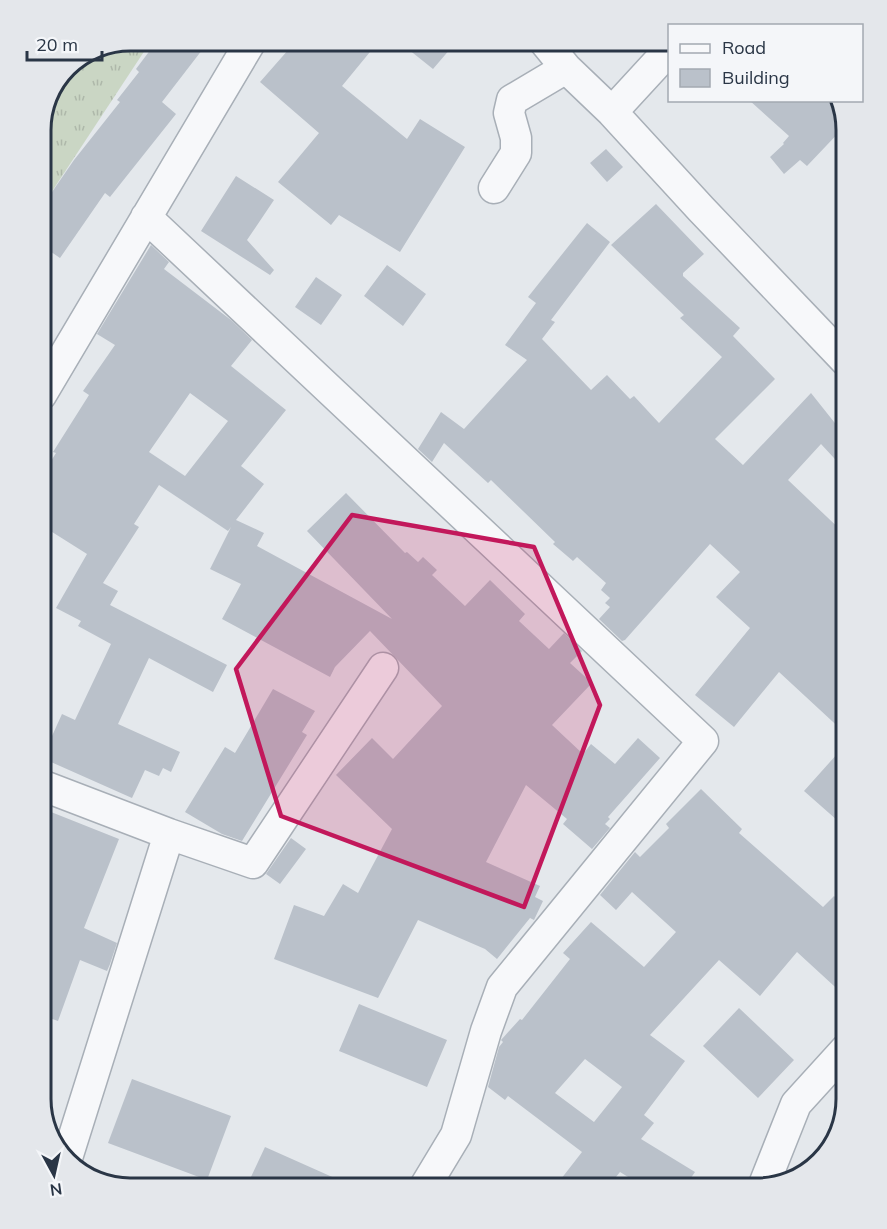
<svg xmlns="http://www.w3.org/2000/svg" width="887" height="1229" font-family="Mulish,sans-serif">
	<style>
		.grass { fill: url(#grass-tufts) }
		.building { fill: #bac1ca; fill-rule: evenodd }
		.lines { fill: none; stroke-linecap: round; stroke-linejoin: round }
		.minor-casing { stroke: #a8afb7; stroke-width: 33 }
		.minor { stroke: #f7f8fa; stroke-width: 30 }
		.marked { fill: #c2185b; fill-opacity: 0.2; stroke: #c2185b; stroke-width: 4.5; stroke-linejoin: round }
		.rim { fill: none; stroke: #2a3646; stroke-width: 3 }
	</style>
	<defs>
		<pattern id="grass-tufts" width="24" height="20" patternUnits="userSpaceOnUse" patternTransform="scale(1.5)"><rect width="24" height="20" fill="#cad6c4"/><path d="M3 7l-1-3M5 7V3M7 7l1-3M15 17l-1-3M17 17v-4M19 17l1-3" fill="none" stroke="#aeb8aa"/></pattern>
	</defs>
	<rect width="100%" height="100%" fill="#e4e8ec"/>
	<!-- grass -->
	<path class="grass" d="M 130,41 L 151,41 L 41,208 L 41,123 L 71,63 Z"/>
	<!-- building -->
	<path class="building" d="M 157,41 L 209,41 L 162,102 L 176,114 L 110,197 L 105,193 L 60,258 L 41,245 L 41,208 L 74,160 L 120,102 L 117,100 L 139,72 L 136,69 Z
		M 296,41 L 379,41 L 342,86 L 407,139 L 420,119 L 465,147 L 400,252 L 339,215 L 331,225 L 278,182 L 319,133 L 260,82 Z
		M 398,41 L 457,41 L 433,69 Z
		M 749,100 L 839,100 L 845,126 L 807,166 L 800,160 L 784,174 L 770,157 L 784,144 L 783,143 L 789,136 Z
		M 606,149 L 623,167 L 607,182 L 590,163 Z
		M 236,176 L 274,200 L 247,240 L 274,270 L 270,275 L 201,231 Z
		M 656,204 L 704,254 L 683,273 L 683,276 L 740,328 L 733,336 L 775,379 L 715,439 L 743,465 L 811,393 L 846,437 L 846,471 L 821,444 L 788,480 L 846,535 L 846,734 L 779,672 L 734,727 L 695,695 L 750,628 L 716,597 L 740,572 L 710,544 L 625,640 L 622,641 L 599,619 L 610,607 L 605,603 L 610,598 L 601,590 L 606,583 L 577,557 L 573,561 L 553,544 L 555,542 L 491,480 L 488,483 L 444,443 L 432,462 L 418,449 L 441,412 L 464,429 L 527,360 L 505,345 L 536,303 L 528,297 L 587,223 L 610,242 L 551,320 L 555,322 L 542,339 L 591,390 L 607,375 L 630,399 L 634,396 L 659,423 L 722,357 L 680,318 L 684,315 L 611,245 Z
		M 151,245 L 169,262 L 164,269 L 231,320 L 252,340 L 231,366 L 286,410 L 241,466 L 264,484 L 236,520 L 264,533 L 257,546 L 392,619 L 307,531 L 346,493 L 405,553 L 407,552 L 418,562 L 423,557 L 437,570 L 432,575 L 465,606 L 490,580 L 525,614 L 519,621 L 549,649 L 564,633 L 582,651 L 570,663 L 592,683 L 552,725 L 583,754 L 591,744 L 615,764 L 638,738 L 660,758 L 608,817 L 610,819 L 605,824 L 610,828 L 592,849 L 563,824 L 567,819 L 526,785 L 486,862 L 540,886 L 535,897 L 543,901 L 534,920 L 530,918 L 497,959 L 485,949 L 418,920 L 378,998 L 274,959 L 294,905 L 324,916 L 343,884 L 358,893 L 392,829 L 336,775 L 372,738 L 393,759 L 442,706 L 370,631 L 335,667 L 330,677 L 222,619 L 241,584 L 210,569 L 231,527 L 228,531 L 159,485 L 134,524 L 139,527 L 103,583 L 118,591 L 110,605 L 227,665 L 213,692 L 149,658 L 118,724 L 180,752 L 171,772 L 163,768 L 159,776 L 145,770 L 132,798 L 42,758 L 62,714 L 75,720 L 111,644 L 78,626 L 81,621 L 56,608 L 87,554 L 41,525 L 41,477 L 56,453 L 53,452 L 89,395 L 83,391 L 115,345 L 97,334 ZM 190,393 L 228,421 L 185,476 L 149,452 Z
		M 387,265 L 426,294 L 403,326 L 364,296 Z
		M 316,277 L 342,295 L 321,325 L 295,307 Z
		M 273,689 L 315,711 L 302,732 L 307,735 L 242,841 L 222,834 L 185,812 L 225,747 L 235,753 Z
		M 846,744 L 846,828 L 804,791 Z
		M 701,789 L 742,829 L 739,833 L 823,907 L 834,896 L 846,908 L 846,997 L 797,952 L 760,996 L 719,960 L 650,1035 L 685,1061 L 644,1115 L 654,1123 L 641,1139 L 695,1172 L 684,1188 L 646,1188 L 620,1172 L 607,1188 L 554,1188 L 582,1152 L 508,1096 L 505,1100 L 488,1087 L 499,1047 L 503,1042 L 501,1040 L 520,1019 L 522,1020 L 570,959 L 563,953 L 591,922 L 644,967 L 676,932 L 632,892 L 616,910 L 600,895 L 635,852 L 640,857 L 669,828 L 666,824 ZM 585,1059 L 622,1087 L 594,1122 L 555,1093 Z
		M 41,808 L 119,839 L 84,928 L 117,943 L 110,964 L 107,971 L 80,960 L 58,1021 L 41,1015 Z
		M 291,838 L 306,849 L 280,884 L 266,874 Z
		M 359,1004 L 447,1040 L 427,1087 L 339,1051 Z
		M 739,1008 L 794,1060 L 758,1098 L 703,1046 Z
		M 132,1079 L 231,1116 L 207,1180 L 108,1143 Z
		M 265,1147 L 357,1188 L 271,1188 L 250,1179 Z"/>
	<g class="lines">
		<defs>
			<path id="minor" d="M 544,41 L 566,68 L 612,112 L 701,209 L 846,361
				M 612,112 L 670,49
				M 494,188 L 516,153 L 516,138 L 509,113 L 512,100 L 566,68
				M 146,217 L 703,741 L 502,987 L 486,1031 L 456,1135 L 424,1188
				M 41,395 L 251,41
				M 41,785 L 169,834 L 253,863 L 383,668
				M 67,1158 L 169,834
				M 763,1187 L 796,1104 L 846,1049"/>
		</defs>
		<!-- minor casing -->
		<use href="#minor" class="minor-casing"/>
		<!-- minor -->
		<use href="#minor" class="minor"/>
	</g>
	<!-- marked area -->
	<path class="marked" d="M 352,515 L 534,547 L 600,705 L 524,907 L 281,816 L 236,669 Z"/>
	<!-- crop -->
	<path d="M0 0H887V1229H0ZM130 51H757A79 79 0 0 1 836 130V1099A79 79 0 0 1 757 1178H130A79 79 0 0 1 51 1099V130A79 79 0 0 1 130 51Z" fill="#e4e7eb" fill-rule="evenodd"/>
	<path class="rim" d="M130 51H757A79 79 0 0 1 836 130V1099A79 79 0 0 1 757 1178H130A79 79 0 0 1 51 1099V130A79 79 0 0 1 130 51Z"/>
	<!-- legend -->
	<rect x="668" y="24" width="195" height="78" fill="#f4f6f9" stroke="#a3a9b1" stroke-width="1.5"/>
	<rect x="680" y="44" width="30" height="9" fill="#f7f8fa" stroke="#a3a9b1" stroke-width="1.5"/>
	<text x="722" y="54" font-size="18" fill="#2a3646">Road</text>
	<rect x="680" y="69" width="30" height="18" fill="#bac1ca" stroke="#a3a9b1" stroke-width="1.5"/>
	<text x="722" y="84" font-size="18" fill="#2a3646">Building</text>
	<!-- north arrow -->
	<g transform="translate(54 1175) rotate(172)" stroke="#f4f6f9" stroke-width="4.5" paint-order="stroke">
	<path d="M0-4.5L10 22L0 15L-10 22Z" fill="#2a3646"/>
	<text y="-9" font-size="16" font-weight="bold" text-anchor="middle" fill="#2a3646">N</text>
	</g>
	<!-- scale -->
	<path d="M27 51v9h75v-9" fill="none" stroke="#2a3646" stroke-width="3"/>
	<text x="36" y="51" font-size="18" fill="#2a3646" stroke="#f4f6f9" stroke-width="4.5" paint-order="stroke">20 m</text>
</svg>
